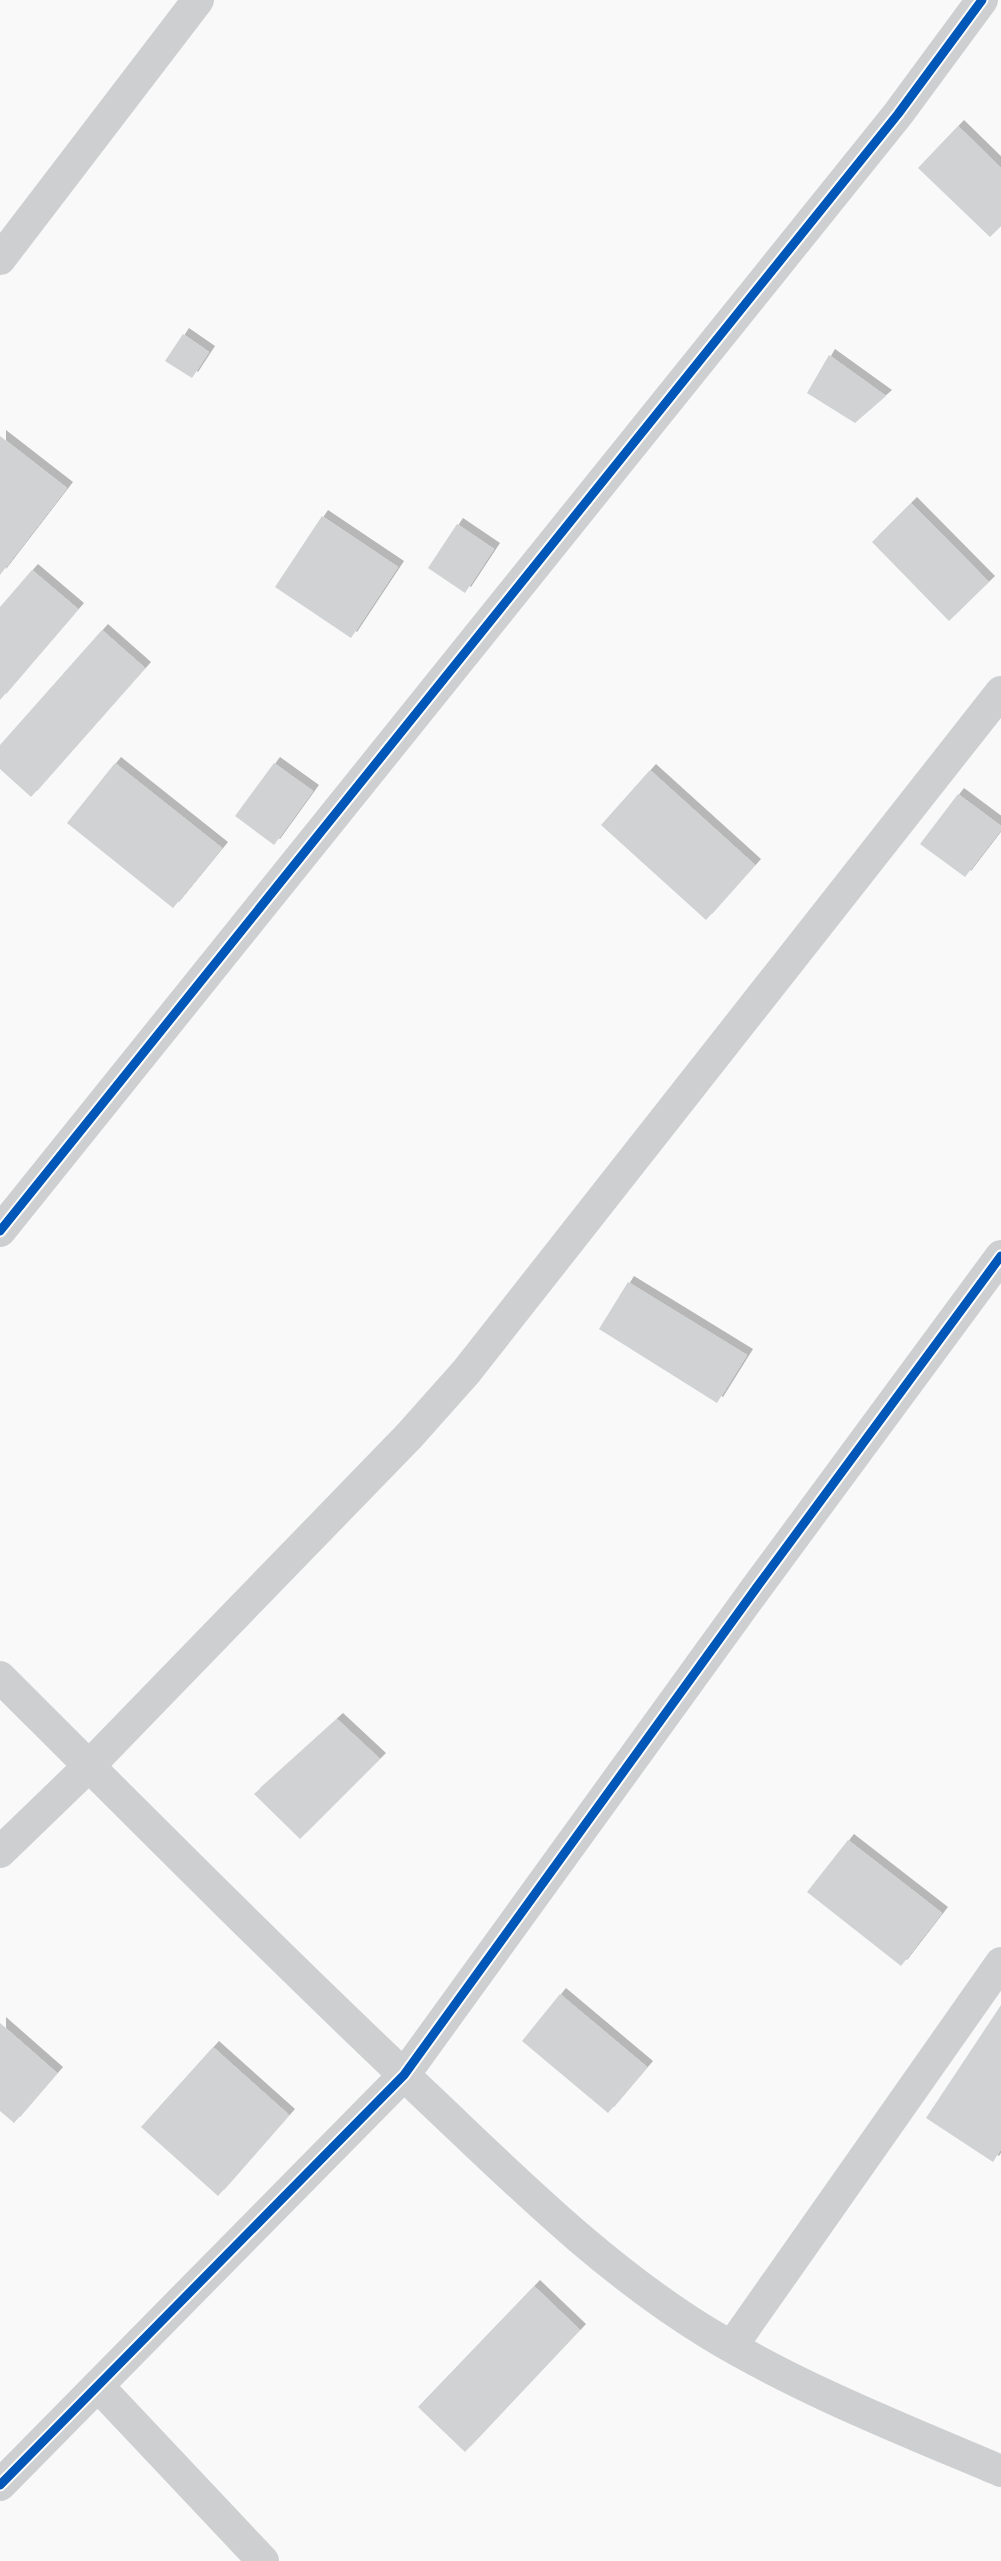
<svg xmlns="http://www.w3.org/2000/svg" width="1001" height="2561" font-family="Roboto,sans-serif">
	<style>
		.building { fill: #d0d2d3; filter: url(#shadow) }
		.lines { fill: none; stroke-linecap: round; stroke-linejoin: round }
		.minor { stroke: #cecfd0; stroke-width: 32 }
		.cycleway-casing { stroke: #fff; stroke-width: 13 }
		.cycleway { stroke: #0057b8; stroke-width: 9 }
	</style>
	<defs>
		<filter id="shadow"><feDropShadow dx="6" dy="-6" stdDeviation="0" flood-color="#0004"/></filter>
	</defs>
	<rect width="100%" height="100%" fill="#f9f9f9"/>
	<!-- building -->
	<path class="building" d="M 958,126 L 1001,168 L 1001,226 L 990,237 L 918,168 Z
		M 183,334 L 209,352 L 192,378 L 165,361 Z
		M 829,355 L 886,396 L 855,423 L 807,393 Z
		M 0,436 L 67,488 L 0,575 Z
		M 911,503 L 989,582 L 949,621 L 872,542 Z
		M 322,516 L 398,567 L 351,638 L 275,587 Z
		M 457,524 L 494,549 L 465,593 L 428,568 Z
		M 32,570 L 78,609 L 0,700 L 0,607 Z
		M 102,630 L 145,668 L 31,797 L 0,769 L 0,745 Z
		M 115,763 L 222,848 L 173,908 L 67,823 Z
		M 274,763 L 313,791 L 274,845 L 235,816 Z
		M 650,770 L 755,865 L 706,920 L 601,825 Z
		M 958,794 L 1001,826 L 1001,830 L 965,877 L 920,844 Z
		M 628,1282 L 747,1355 L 717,1403 L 599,1329 Z
		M 337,1719 L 380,1759 L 300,1839 L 254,1794 Z
		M 848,1840 L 942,1913 L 901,1966 L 807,1892 Z
		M 560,1994 L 647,2067 L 608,2113 L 522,2041 Z
		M 1001,2005 L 1001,2149 L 993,2162 L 926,2118 Z
		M 0,2023 L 57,2073 L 14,2123 L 0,2111 Z
		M 213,2047 L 289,2115 L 218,2196 L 141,2127 Z
		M 534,2286 L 580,2330 L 465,2452 L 418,2407 Z"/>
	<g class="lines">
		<!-- minor -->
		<path class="minor" d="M 0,259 L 198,0
			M 0,1231 L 898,114 L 982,0
			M 0,1677 C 141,1818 281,1959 426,2096 C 515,2180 602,2268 708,2333 C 800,2389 902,2429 1001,2471
			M 0,1852 L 89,1766 L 409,1436 L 466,1372 L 1001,692
			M 732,2346 L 1001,1963
			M 98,2386 L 263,2561
			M 0,2485 L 404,2075 L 757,1587 L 1001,1256"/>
		<defs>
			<path id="cycleway" d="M 0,1231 L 898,114 L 982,0
				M 0,2485 L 404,2075 L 757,1587 L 1001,1256"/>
		</defs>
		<!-- cycleway casing -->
		<use href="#cycleway" class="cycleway-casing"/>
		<!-- cycleway -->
		<use href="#cycleway" class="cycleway"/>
	</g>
</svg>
